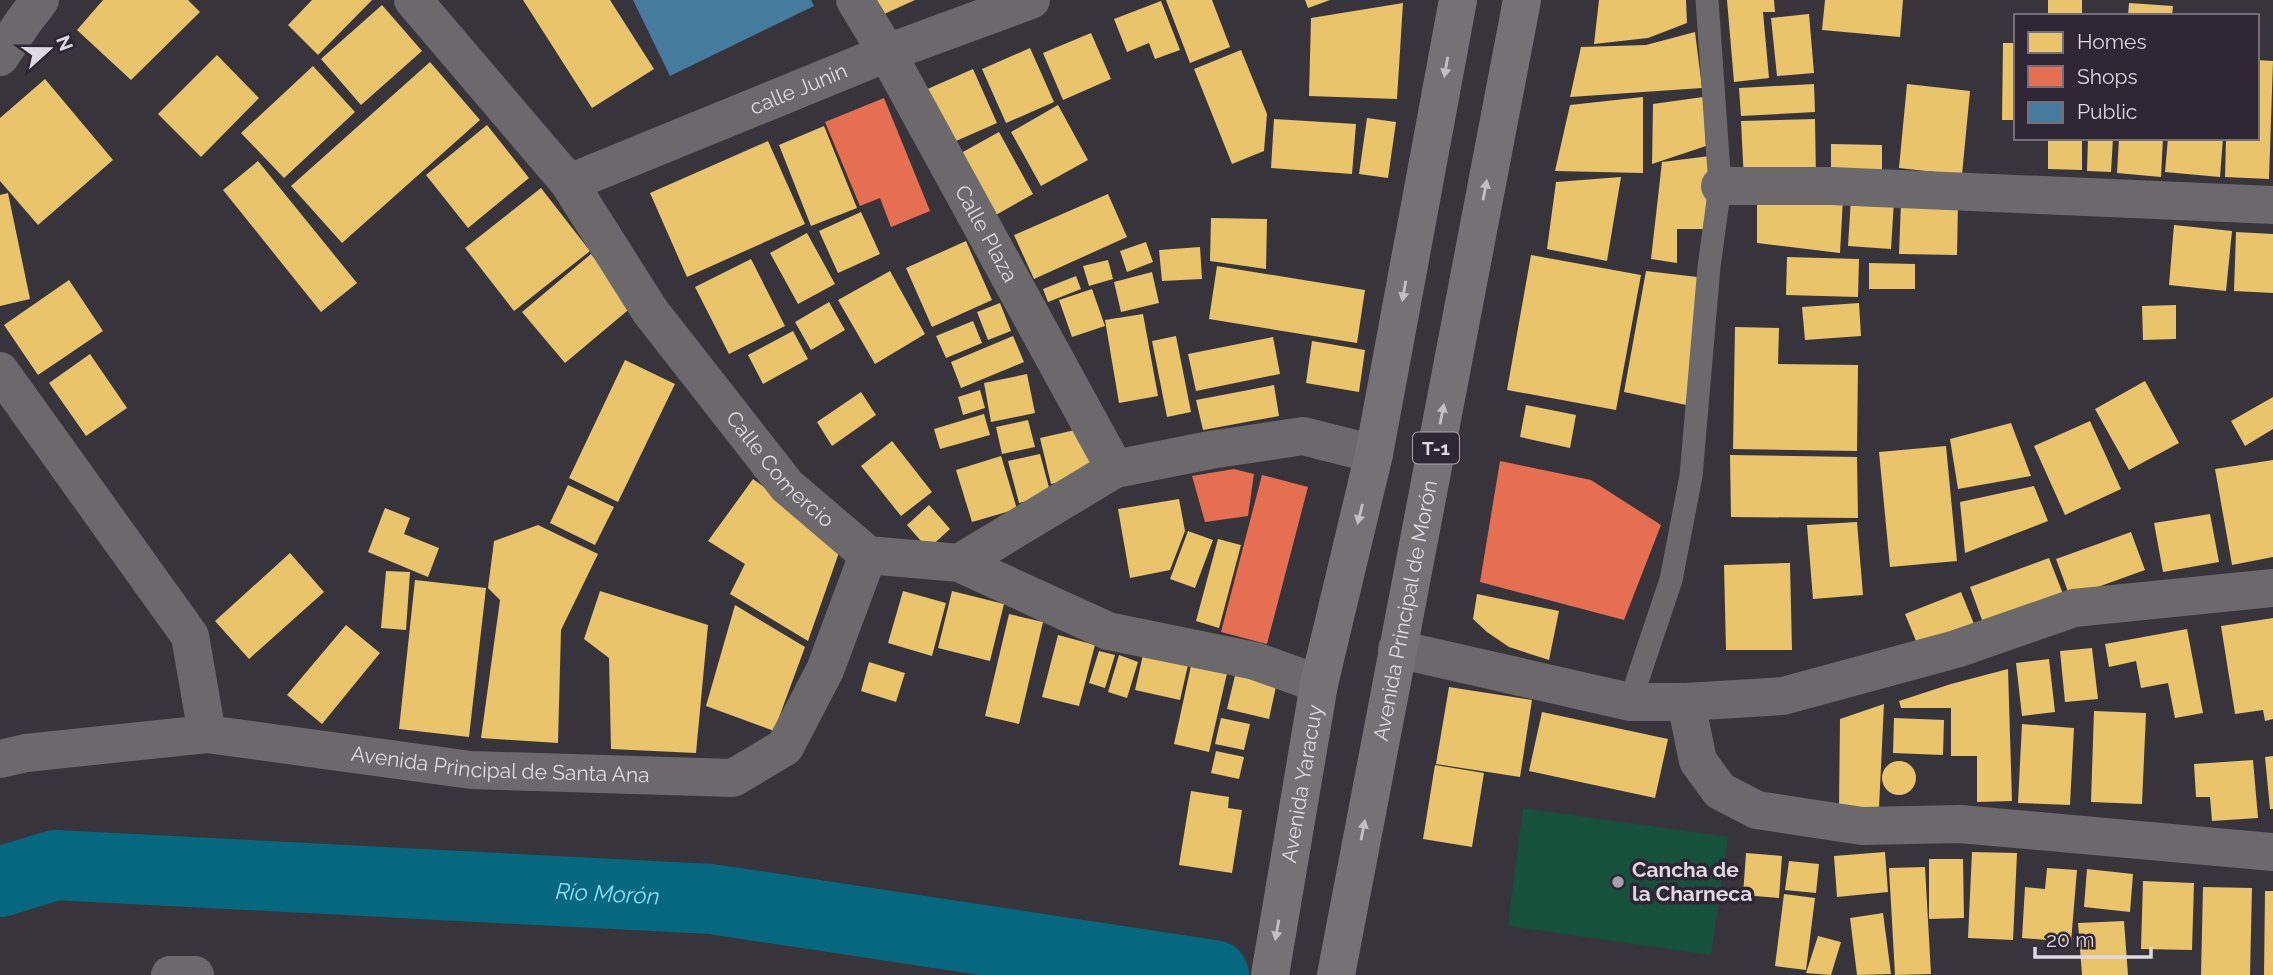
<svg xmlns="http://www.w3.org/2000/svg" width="2273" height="975" font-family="Raleway,sans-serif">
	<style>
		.green { fill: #16513c }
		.homes { fill: #e9c46a }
		.shops { fill: #e76f51 }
		.public { fill: #457b9d }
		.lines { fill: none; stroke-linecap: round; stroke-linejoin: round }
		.river { stroke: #06687e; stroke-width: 70 }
		.service { stroke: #6b696b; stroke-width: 23 }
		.minor { stroke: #6b696b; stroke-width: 38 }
		.primary { stroke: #757276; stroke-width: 38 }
		.oneway { fill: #c4bfc7 }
		.poi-dot { fill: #a49fa8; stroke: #2e2634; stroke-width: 2.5 }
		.labels { text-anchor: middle; stroke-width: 7; stroke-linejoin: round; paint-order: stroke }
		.shield { fill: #2e2634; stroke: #a9a3ae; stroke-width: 2 }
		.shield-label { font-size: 19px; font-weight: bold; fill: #ded9e2 }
		.street-label { font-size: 21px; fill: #ded9e2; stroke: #2e2634 }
		.poi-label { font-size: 21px; font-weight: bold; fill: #ded9e2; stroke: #2e2634; text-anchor: start }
		.water-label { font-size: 23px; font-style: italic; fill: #8edef7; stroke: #2e2634 }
	</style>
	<rect width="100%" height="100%" fill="#38343c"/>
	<!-- green -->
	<path class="green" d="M 1523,808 L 1728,837 L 1711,955 L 1508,926 Z"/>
	<!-- homes -->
	<path class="homes" d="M 103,0 L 188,0 L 200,12 L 131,80 L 77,30 Z
		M 312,0 L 372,0 L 318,55 L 288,25 Z
		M 523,0 L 610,0 L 654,69 L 592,108 Z
		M 875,0 L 915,0 L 882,15 Z
		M 1166,0 L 1212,0 L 1230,47 L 1190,63 Z
		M 1305,0 L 1330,0 L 1308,8 Z
		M 1599,0 L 1686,0 L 1687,23 L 1648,38 L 1594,44 Z
		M 1727,0 L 1774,0 L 1775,12 L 1763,12 L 1769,78 L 1734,82 Z
		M 1825,0 L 1903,0 L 1900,37 L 1822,30 Z
		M 2048,0 L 2082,0 L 2082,16 L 2048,16 Z
		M 1161,1 L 1180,50 L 1155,59 L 1149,43 L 1127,52 L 1114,19 Z
		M 1403,3 L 1397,99 L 1309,96 L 1311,18 Z
		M 2129,3 L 2173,6 L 2172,16 L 2128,16 Z
		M 382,5 L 422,51 L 361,105 L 321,59 Z
		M 1809,14 L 1814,73 L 1777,76 L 1771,18 Z
		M 1695,32 L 1702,88 L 1570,97 L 1581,47 L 1646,45 Z
		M 1091,33 L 1111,79 L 1063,100 L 1043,53 Z
		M 2003,43 L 2016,43 L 2016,120 L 2002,120 Z
		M 1030,48 L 1054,102 L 1006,123 L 982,69 Z
		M 1241,50 L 1267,114 L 1264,151 L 1232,164 L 1194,69 Z
		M 217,55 L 259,98 L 201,157 L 158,114 Z
		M 2257,60 L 2273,61 L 2269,179 L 2225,177 L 2226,138 L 2257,138 Z
		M 430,62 L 480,120 L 342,243 L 291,186 Z
		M 313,66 L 355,112 L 284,178 L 241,133 Z
		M 973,69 L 997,123 L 947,145 L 923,91 Z
		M 45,79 L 113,160 L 38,225 L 0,181 L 0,118 Z
		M 1814,84 L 1815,112 L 1741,116 L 1739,88 Z
		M 1907,84 L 1970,91 L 1962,175 L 1899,168 Z
		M 1643,97 L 1643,173 L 1555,171 L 1570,105 Z
		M 1703,97 L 1706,146 L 1652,164 L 1653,104 Z
		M 1058,105 L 1088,160 L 1041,186 L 1011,132 Z
		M 1367,118 L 1396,122 L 1388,178 L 1359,174 Z
		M 1274,119 L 1356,124 L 1352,174 L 1271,168 Z
		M 1815,119 L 1816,178 L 1744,181 L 1741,121 Z
		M 487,125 L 529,178 L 468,228 L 426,175 Z
		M 824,126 L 857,208 L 811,226 L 779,145 Z
		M 999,132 L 1033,194 L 987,220 L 952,158 Z
		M 2048,138 L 2082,138 L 2082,170 L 2048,169 Z
		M 2088,138 L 2113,138 L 2111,172 L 2087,171 Z
		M 2119,138 L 2163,138 L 2161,177 L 2117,173 Z
		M 2168,138 L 2223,138 L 2220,177 L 2165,172 Z
		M 768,141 L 805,224 L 687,277 L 650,193 Z
		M 1831,144 L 1882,145 L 1882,171 L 1831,170 Z
		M 1710,156 L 1709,229 L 1677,229 L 1677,263 L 1651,259 L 1662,162 Z
		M 258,161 L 357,283 L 321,312 L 223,190 Z
		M 1621,177 L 1607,261 L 1547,249 L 1556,182 Z
		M 541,188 L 590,251 L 514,311 L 465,248 Z
		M 8,193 L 30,299 L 0,306 L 0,195 Z
		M 1108,194 L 1127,237 L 1034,279 L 1014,235 Z
		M 1757,194 L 1843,199 L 1840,253 L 1757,243 Z
		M 1851,198 L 1894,201 L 1891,249 L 1848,246 Z
		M 1901,202 L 1958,204 L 1957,255 L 1899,254 Z
		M 861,212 L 880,254 L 838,273 L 819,231 Z
		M 1211,218 L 1267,219 L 1266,269 L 1210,261 Z
		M 2174,225 L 2232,231 L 2226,291 L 2169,285 Z
		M 2236,232 L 2273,234 L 2273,293 L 2234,291 Z
		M 807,233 L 835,284 L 798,304 L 770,253 Z
		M 966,241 L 992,300 L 932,327 L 906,268 Z
		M 1146,242 L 1153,262 L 1127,272 L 1120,251 Z
		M 1200,247 L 1202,279 L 1162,281 L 1159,250 Z
		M 591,254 L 633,306 L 565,363 L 522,312 Z
		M 1531,255 L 1641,275 L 1616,410 L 1507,390 Z
		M 1787,257 L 1859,259 L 1858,297 L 1786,295 Z
		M 751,259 L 785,326 L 729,354 L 695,287 Z
		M 1108,260 L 1113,279 L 1089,286 L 1083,266 Z
		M 1869,263 L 1915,264 L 1915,289 L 1869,289 Z
		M 1217,266 L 1365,290 L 1357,343 L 1209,319 Z
		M 890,271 L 925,334 L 875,364 L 838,300 Z
		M 1646,271 L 1706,278 L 1691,406 L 1624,392 Z
		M 1152,272 L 1159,303 L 1121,312 L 1114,282 Z
		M 1076,276 L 1081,289 L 1048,302 L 1043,289 Z
		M 69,280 L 103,331 L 38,375 L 4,325 Z
		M 1092,289 L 1105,326 L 1072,337 L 1059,300 Z
		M 829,302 L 845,330 L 811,350 L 795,322 Z
		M 1000,303 L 1011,331 L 988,340 L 977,312 Z
		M 1859,303 L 1861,336 L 1805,340 L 1802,307 Z
		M 2176,305 L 2176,339 L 2143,340 L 2142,306 Z
		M 1143,314 L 1158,396 L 1119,403 L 1105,320 Z
		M 973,321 L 982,343 L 946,358 L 936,336 Z
		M 1735,327 L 1779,328 L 1778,364 L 1858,365 L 1857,451 L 1733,449 Z
		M 793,331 L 808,359 L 763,384 L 748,355 Z
		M 1013,336 L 1024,362 L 961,388 L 951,362 Z
		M 1176,336 L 1191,412 L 1167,417 L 1152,341 Z
		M 1273,337 L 1280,374 L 1196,391 L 1188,354 Z
		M 1312,341 L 1365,350 L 1359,392 L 1306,383 Z
		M 90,354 L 127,408 L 86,436 L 49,383 Z
		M 625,360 L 675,384 L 618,502 L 569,478 Z
		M 1027,374 L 1035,413 L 991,422 L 984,383 Z
		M 2145,381 L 2179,443 L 2129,470 L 2095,409 Z
		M 1274,385 L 1279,416 L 1203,430 L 1196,400 Z
		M 980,390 L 985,408 L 963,415 L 958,397 Z
		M 861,392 L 876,415 L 832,446 L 817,422 Z
		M 2273,397 L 2273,429 L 2245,446 L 2231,421 Z
		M 1526,405 L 1576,415 L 1570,448 L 1520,437 Z
		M 984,414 L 990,435 L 940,449 L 934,429 Z
		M 1028,420 L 1035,447 L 1002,454 L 996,427 Z
		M 2090,421 L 2121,489 L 2065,515 L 2034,446 Z
		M 2011,423 L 2031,476 L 1958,489 L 1950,439 Z
		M 1084,428 L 1095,474 L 1051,484 L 1040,438 Z
		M 892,441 L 932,492 L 901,516 L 861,466 Z
		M 1946,446 L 1957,561 L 1890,567 L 1879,452 Z
		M 1040,454 L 1051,495 L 1019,503 L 1008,461 Z
		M 1730,455 L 1857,457 L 1858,518 L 1731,517 Z
		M 1001,456 L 1017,509 L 972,522 L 956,470 Z
		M 2273,460 L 2273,557 L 2232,565 L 2215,469 Z
		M 753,479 L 842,544 L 808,641 L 730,594 L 745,564 L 708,541 Z
		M 568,485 L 614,507 L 595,545 L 550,523 Z
		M 2034,486 L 2048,521 L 1965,553 L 1960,502 Z
		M 1179,499 L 1185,531 L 1170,570 L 1130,578 L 1118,509 Z
		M 929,505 L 950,529 L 928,549 L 907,525 Z
		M 385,508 L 410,518 L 404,534 L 439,548 L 428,577 L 368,552 Z
		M 2210,514 L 2219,562 L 2163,572 L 2154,523 Z
		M 1857,522 L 1863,595 L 1813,599 L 1807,525 Z
		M 538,525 L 598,554 L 561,630 L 558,743 L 481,738 L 500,600 L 488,588 L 494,541 Z
		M 1188,531 L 1213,540 L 1195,588 L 1170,579 Z
		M 2131,532 L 2145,570 L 2070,597 L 2056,559 Z
		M 1218,539 L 1241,545 L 1219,628 L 1196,621 Z
		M 290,553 L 324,592 L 249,659 L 215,621 Z
		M 2049,558 L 2065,599 L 1985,628 L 1970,587 Z
		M 1790,563 L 1792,650 L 1726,650 L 1724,565 Z
		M 386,571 L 410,572 L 406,630 L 381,628 Z
		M 415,580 L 486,588 L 469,737 L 399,729 Z
		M 600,591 L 708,625 L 696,753 L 611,749 L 609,658 L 584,639 Z
		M 903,591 L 946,603 L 932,656 L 888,643 Z
		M 952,591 L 1004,604 L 990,661 L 938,648 Z
		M 1961,592 L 1974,624 L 1918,646 L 1905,614 Z
		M 1477,594 L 1559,611 L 1549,660 L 1509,647 L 1487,632 L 1473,619 Z
		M 735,605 L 805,647 L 774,731 L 706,706 Z
		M 1009,614 L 1043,622 L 1019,724 L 985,716 Z
		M 2273,618 L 2273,719 L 2265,721 L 2263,710 L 2235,714 L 2221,626 Z
		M 346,625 L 380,653 L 322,724 L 287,695 Z
		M 2187,629 L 2203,713 L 2175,718 L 2168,683 L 2141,688 L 2136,661 L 2109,667 L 2105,644 Z
		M 1058,635 L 1095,645 L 1079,706 L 1042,697 Z
		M 1145,646 L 1190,656 L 1180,700 L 1135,690 Z
		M 2092,648 L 2098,699 L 2065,702 L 2060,651 Z
		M 1099,651 L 1115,655 L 1105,688 L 1089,683 Z
		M 1119,655 L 1138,662 L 1127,698 L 1108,692 Z
		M 2049,659 L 2055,712 L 2022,716 L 2016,663 Z
		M 1192,661 L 1228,669 L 1209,752 L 1174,744 Z
		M 869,662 L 905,673 L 896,702 L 861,691 Z
		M 1237,667 L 1278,677 L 1269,719 L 1227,709 Z
		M 2008,669 L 2012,801 L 1977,802 L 1977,756 L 1951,756 L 1951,708 L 1901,708 L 1899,701 L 1951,684 Z
		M 1449,687 L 1532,700 L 1520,777 L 1436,764 Z
		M 1884,704 L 1879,808 L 1839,807 L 1840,719 Z
		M 2094,711 L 2146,713 L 2142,804 L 2091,802 Z
		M 1542,712 L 1668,739 L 1655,798 L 1529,771 Z
		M 1221,718 L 1250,724 L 1244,750 L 1215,744 Z
		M 1894,718 L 1944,720 L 1943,755 L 1893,753 Z
		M 2022,724 L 2074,728 L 2070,805 L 2018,803 Z
		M 1216,751 L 1244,757 L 1239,779 L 1211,773 Z
		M 2273,756 L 2273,809 L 2270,809 L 2265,757 Z
		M 2253,760 L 2258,818 L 2212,821 L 2210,797 L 2196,797 L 2194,764 Z
		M1882 778a17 17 0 1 1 34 0a17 17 0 1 1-34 0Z
		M 1435,765 L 1484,773 L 1472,847 L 1423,839 Z
		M 1191,791 L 1229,797 L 1228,808 L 1242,810 L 1232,873 L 1179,865 Z
		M 1885,852 L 1888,892 L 1837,897 L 1834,856 Z
		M 1972,852 L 2017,853 L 2013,940 L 1968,938 Z
		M 1746,853 L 1782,856 L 1779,898 L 1743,895 Z
		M 1929,859 L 1963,859 L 1964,918 L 1929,919 Z
		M 1789,861 L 1819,864 L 1816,893 L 1785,890 Z
		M 1925,867 L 1931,974 L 1895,975 L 1889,868 Z
		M 2047,868 L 2077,870 L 2071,942 L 2022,938 L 2025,887 L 2045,889 Z
		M 2087,869 L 2133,874 L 2130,912 L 2084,907 Z
		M 2143,881 L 2194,883 L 2192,950 L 2141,949 Z
		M 2203,887 L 2252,888 L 2250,975 L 2201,975 Z
		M 2265,891 L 2273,891 L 2273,975 L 2264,975 Z
		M 1784,894 L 1815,898 L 1806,970 L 1775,966 Z
		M 1883,913 L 1891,974 L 1857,975 L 1850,918 Z
		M 2124,921 L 2128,975 L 2082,975 L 2078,923 Z
		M 1818,936 L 1841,942 L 1831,975 L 1806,973 Z"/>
	<!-- shops -->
	<path class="shops" d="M 884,98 L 930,211 L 891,227 L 880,198 L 860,206 L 825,122 Z
		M 1500,461 L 1591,480 L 1661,525 L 1624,620 L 1480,582 Z
		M 1234,469 L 1254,474 L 1248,516 L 1205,522 L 1192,476 Z
		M 1262,475 L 1308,487 L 1267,644 L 1221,632 Z"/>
	<!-- public -->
	<path class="public" d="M 633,0 L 811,0 L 814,6 L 670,76 Z"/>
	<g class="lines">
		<!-- river -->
		<path class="river" id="s1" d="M 0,882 L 55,865 L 711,899 L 1214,975"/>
		<!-- service -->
		<path class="service" d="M 1630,702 L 1671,580 L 1691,476 L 1709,267 L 1720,186 L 1707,0"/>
		<!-- minor -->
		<g class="minor">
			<path id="s2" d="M 413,0 L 569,183 L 650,311 L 787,486 L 868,555 L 959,563 L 1108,631 L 1255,661 L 1319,684"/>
			<path id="s3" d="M 855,0 L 887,53 L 1115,469"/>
			<path d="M 0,57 L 24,21 L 40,0"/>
			<path id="s4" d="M 569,183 L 887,53 L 1031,0"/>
			<path d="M 1720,186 L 1831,186 L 2273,205"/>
			<path d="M 0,371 L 190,636 L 207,734"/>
			<path d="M 959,563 L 1115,469 L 1210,450 L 1303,436 L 1374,454"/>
			<path d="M 1397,649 L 1630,702 L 1686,702 L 1783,696 L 1956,649 L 2074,608 L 2273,588"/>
			<path d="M 1686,702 L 1698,761 L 1720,791 L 1757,810 L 1862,826 L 1960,824 L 2273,852"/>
			<path id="s5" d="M 0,759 L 26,753 L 207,734 L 471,770 L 733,778 L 785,747 L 825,670 L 868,555"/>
			<path d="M 170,975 L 195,975"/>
		</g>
		<!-- primary -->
		<g class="primary">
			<path id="s6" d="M 1270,975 L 1319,684 L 1374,454 L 1458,0"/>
			<path id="s7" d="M 1336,975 L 1522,0"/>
		</g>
	</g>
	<!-- one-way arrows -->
	<defs><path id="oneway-solid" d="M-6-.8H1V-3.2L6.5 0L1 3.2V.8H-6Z" transform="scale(1.75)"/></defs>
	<g class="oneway">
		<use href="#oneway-solid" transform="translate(1446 67) rotate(100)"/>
		<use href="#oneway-solid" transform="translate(1485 190) rotate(-79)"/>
		<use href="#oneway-solid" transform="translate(1404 291) rotate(100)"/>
		<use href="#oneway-solid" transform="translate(1442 414) rotate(-79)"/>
		<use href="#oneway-solid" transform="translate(1360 514) rotate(104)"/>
		<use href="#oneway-solid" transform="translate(1363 830) rotate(-79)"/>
		<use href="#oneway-solid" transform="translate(1277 930) rotate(100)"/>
	</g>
	<!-- markers -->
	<circle class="poi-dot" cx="1618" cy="882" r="7"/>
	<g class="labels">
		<!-- shield labels -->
		<rect class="shield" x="1413" y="432.5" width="46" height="31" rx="5"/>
		<g class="shield-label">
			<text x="1436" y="455">T-1</text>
		</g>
		<!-- street labels -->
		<g class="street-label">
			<text dy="7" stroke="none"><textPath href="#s4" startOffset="248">calle Junin</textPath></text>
			<text dy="7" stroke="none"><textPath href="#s3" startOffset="268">Calle Plaza</textPath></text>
			<text dy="7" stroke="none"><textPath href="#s2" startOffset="597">Calle Comercio</textPath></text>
			<text dy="7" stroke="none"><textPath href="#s7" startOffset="371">Avenida Principal de Morón</textPath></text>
			<text dy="7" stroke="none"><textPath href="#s5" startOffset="504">Avenida Principal de Santa Ana</textPath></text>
			<text dy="7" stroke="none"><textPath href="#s6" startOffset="194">Avenida Yaracuy</textPath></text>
		</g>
		<!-- poi labels -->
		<g class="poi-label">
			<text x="1632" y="877">Cancha de<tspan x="1632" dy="24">la Charneca</tspan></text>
		</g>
		<!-- water labels -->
		<g class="water-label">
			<text dy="8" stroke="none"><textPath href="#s1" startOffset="611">Río Morón</textPath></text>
		</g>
	</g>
	<!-- legend -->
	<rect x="2014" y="14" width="245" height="126" fill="#2e2634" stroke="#746e7a" stroke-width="2"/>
	<rect x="2028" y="32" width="35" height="21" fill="#e9c46a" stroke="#746e7a" stroke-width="2"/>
	<text x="2077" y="49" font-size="21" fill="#ded9e2">Homes</text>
	<rect x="2028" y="66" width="35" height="21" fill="#e76f51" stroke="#746e7a" stroke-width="2"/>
	<text x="2077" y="84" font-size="21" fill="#ded9e2">Shops</text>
	<rect x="2028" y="102" width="35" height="21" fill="#457b9d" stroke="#746e7a" stroke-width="2"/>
	<text x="2077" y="119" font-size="21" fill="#ded9e2">Public</text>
	<!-- north arrow -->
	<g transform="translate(49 49) rotate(69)" stroke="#2e2634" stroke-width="5" paint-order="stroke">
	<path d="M0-5L12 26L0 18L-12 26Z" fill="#ded9e2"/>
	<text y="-10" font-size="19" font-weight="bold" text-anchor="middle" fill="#ded9e2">N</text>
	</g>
	<!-- scale -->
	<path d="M2035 947v10h116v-10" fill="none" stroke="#ded9e2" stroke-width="3.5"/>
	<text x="2046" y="947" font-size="21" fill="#ded9e2" stroke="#2e2634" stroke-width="5" paint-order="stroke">20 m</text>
</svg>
